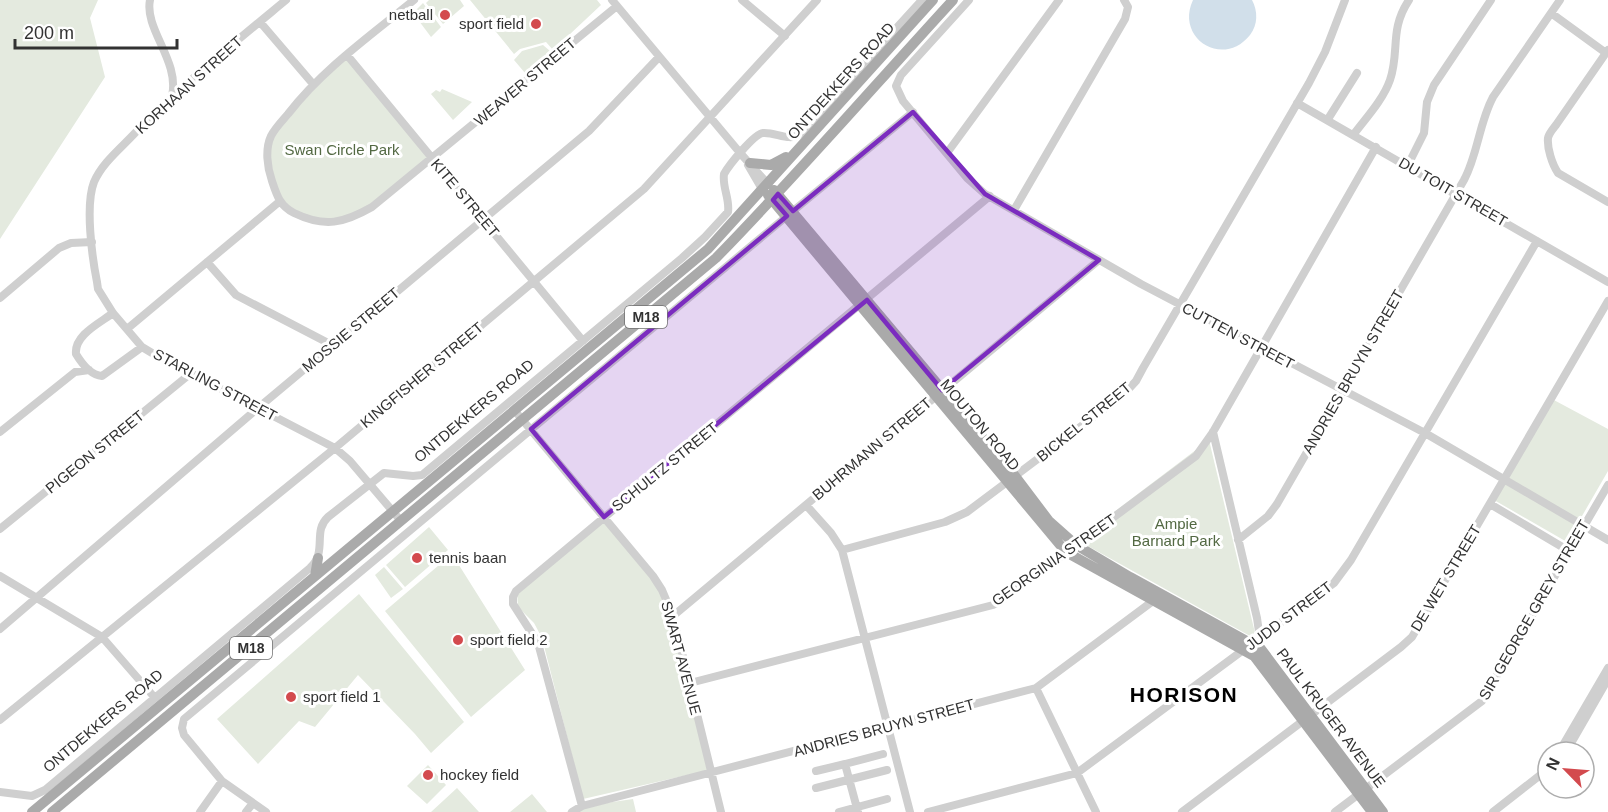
<svg xmlns="http://www.w3.org/2000/svg" width="1608" height="812" font-family="Arial,sans-serif">
	<style>
		.green { fill: #e4eadf }
		.water { fill: #d1dfea }
		.lines { fill: none; stroke-linecap: round; stroke-linejoin: round }
		.minor { stroke: #cfcfcf; stroke-width: 8 }
		.major { stroke: #aaa; stroke-width: 10 }
		.marked { fill: #7b2cbf; fill-opacity: 0.2; stroke: #7b2cbf; stroke-width: 4.5; stroke-linejoin: round }
		.poi-dot { fill: #d34a4e; stroke: #fff; stroke-width: 2 }
		.labels { text-anchor: middle; stroke-width: 6; stroke-linejoin: round; paint-order: stroke }
		.shield { fill: #fff; stroke: #707070; stroke-width: 1.5 }
		.shield-label { font-size: 14px; font-weight: bold; fill: #323232 }
		.poi-label { font-size: 15px; fill: #323232; stroke: #fff; text-anchor: start }
		.street-label { font-size: 15px; fill: #323232; stroke: #fff }
		.park-label { font-size: 15px; fill: #536943; stroke: #fff }
		.district-label { font-size: 21px; font-weight: bold; letter-spacing: 1.5px; fill: #000; stroke: #fff }
	</style>
	<rect width="100%" height="100%" fill="#fff"/>
	<!-- green -->
	<path class="green" d="M 0,0 L 98,0 L 90,18 L 105,77 L 0,239 Z
		M 429,0 L 460,0 L 464,6 L 443,24 L 426,3 Z
		M 470,0 L 597,0 L 601,5 L 553,50 L 546,42 L 520,49 L 514,54 Z
		M 423,3 L 441,27 L 431,37 L 413,13 Z
		M 543,45 L 550,51 L 525,73 L 514,60 L 522,51 Z
		M 347,55 L 433,159 L 372,207 L 328,222 L 289,210 L 269,174 L 267,159 L 276,130 Z
		M 442,89 L 472,102 L 453,120 L 431,94 L 436,90 L 440,92 Z
		M 1552,399 L 1608,429 L 1608,471 L 1567,542 L 1494,500 Z
		M 1209,440 L 1255,633 L 1250,636 L 1077,540 Z
		M 606,519 L 658,582 L 672,616 L 709,770 L 583,799 L 542,638 L 534,623 L 518,607 L 517,592 Z
		M 429,527 L 448,550 L 405,587 L 386,565 Z
		M 452,554 L 525,670 L 471,717 L 385,611 Z
		M 384,567 L 403,589 L 391,598 L 375,575 Z
		M 359,594 L 464,722 L 431,753 L 415,734 L 358,675 L 315,727 L 299,721 L 258,764 L 217,719 Z
		M 428,765 L 446,785 L 427,804 L 407,786 Z
		M 457,788 L 479,812 L 431,812 Z
		M 532,794 L 547,812 L 510,812 Z
		M 633,799 L 636,812 L 567,812 L 572,808 Z"/>
	<!-- water -->
	<path class="water" d="M 1193,0 L 1252,0 C 1258,11 1258,25 1250,35 C 1223,69 1175,38 1193,0 Z"/>
	<g class="lines">
		<!-- minor -->
		<path class="minor" d="M 150,0 C 144,29 180,61 172,96
			M 286,0 C 234,43 182,85 135,133 C 121,148 102,163 94,182 C 85,205 92,257 97,282 L 98,289 L 113,313 L 142,347 L 152,353 L 335,448 L 350,461 L 401,521
			M 414,0 C 370,36 323,69 288,114 C 282,121 275,128 271,136 C 265,149 267,167 272,181 C 277,196 280,206 294,213 C 325,228 344,223 372,207 L 617,6
			M 612,0 L 741,154 L 767,183
			M 742,0 L 785,36
			M 969,0 L 901,75 L 896,86 L 903,101 L 967,178 L 985,194 L 1141,284 L 1425,433 L 1608,540
			M 1551,13 L 1606,53
			M 260,22 L 313,84
			M 1608,50 L 1556,125 C 1553,129 1549,133 1548,138 C 1547,148 1552,164 1558,173 L 1608,202
			M 347,55 L 583,341
			M 1297,103 L 1608,282
			M 1328,119 L 1357,73
			M 1354,134 C 1366,118 1383,100 1390,80 C 1400,51 1389,30 1409,0
			M 947,153 L 1059,0
			M 748,165 L 762,189
			M 1408,165 L 1424,133 L 1427,102 L 1434,85 L 1491,0
			M 1014,210 L 1125,19 L 1128,7 L 1124,0
			M 793,211 L 913,112
			M 207,262 L 236,295 L 332,345
			M 0,298 L 59,248 L 71,243 L 92,242
			M 113,313 C 100,323 74,335 76,354 C 82,364 90,375 102,376 L 142,347
			M 127,329 L 279,202
			M 515,411 L 653,576 L 662,590 L 673,616 L 721,812
			M 0,432 L 75,372 L 89,370
			M 1213,432 L 1257,618 L 1260,639
			M 1490,504 L 1569,551
			M 806,505 L 831,533 L 842,550 L 910,812
			M 0,529 L 190,374
			M 1238,540 L 1268,516 L 1277,504 L 1464,180 C 1478,154 1479,123 1493,97 L 1560,0
			M 842,550 L 945,522 L 967,512 L 1124,394 L 1136,381 L 1143,368 L 1309,83 L 1325,52 L 1345,0
			M 0,576 L 102,637 L 155,698
			M 673,616 L 1099,260
			M 0,629 L 258,408 L 589,131 L 659,57
			M 690,683 L 993,605 L 1001,601 L 1196,456 L 1213,432 L 1376,147
			M 1036,688 L 1096,812
			M 0,720 L 335,448 L 644,189 L 817,0
			M 1559,752 L 1608,668
			M 1566,752 L 1608,679
			M 845,764 L 883,754
			M 816,771 L 845,764 L 858,812
			M 816,788 L 887,770
			M 0,792 L 32,796 L 45,790 L 310,568 C 328,551 312,532 328,517 L 384,473 L 413,476 L 422,475 L 682,258 L 705,237 L 728,212 C 730,199 722,187 724,174 C 729,165 754,134 763,133 C 776,132 789,142 800,134 L 922,0
			M 582,806 L 538,643 L 513,604 L 513,597 L 516,591 L 990,196
			M 200,812 L 222,781
			M 246,812 L 253,803
			M 266,812 L 222,781 L 184,735 L 182,728 L 184,719 L 787,216
			M 572,812 L 582,806 L 1036,688 L 1157,598
			M 839,812 L 887,799
			M 928,812 L 1077,773 L 1334,583 L 1351,560 L 1537,241
			M 1182,812 L 1401,647 L 1412,637 L 1608,301
			M 1335,812 L 1482,701 L 1608,485
			M 1493,812 L 1548,769"/>
		<!-- major -->
		<path class="major" d="M 750,163 L 771,165 L 786,157
			M 774,190 L 1015,476 L 1049,521 L 1076,545 L 1130,577 L 1261,649 L 1383,812
			M 768,195 L 1066,552 L 1254,656 L 1372,812
			M 315,576 L 318,558
			M 32,812 L 708,249 L 933,0
			M 52,812 L 716,258 C 798,174 874,86 953,0"/>
	</g>
	<!-- marked area -->
	<path class="marked" d="M 913,112 L 985,194 L 1099,260 L 942,390 L 867,300 L 604,517 L 531,429 L 787,216 L 773,200 L 778,194 L 793,211 Z"/>
	<!-- markers -->
	<g class="poi-dot">
		<circle cx="445" cy="15" r="6"/>
		<circle cx="536" cy="24" r="6"/>
		<circle cx="417" cy="558" r="6"/>
		<circle cx="458" cy="640" r="6"/>
		<circle cx="291" cy="697" r="6"/>
		<circle cx="428" cy="775" r="6"/>
	</g>
	<g class="labels">
		<!-- shield labels -->
		<g class="shield">
			<rect x="625" y="306" width="42" height="22" rx="4.5"/>
			<rect x="230" y="637" width="42" height="22" rx="4.5"/>
		</g>
		<g class="shield-label">
			<text x="646" y="322">M18</text>
			<text x="251" y="653">M18</text>
		</g>
		<!-- poi labels -->
		<g class="poi-label">
			<text x="433" y="20" text-anchor="end">netball</text>
			<text x="524" y="29" text-anchor="end">sport field</text>
			<text x="429" y="563">tennis baan</text>
			<text x="470" y="645">sport field 2</text>
			<text x="303" y="702">sport field 1</text>
			<text x="440" y="780">hockey field</text>
		</g>
		<!-- street labels -->
		<g class="street-label">
			<text transform="translate(841 81) rotate(-48)" y="5">ONTDEKKERS ROAD</text>
			<text transform="translate(525 82) rotate(-40)" y="5">WEAVER STREET</text>
			<text transform="translate(189 85) rotate(-42)" y="5">KORHAAN STREET</text>
			<text transform="translate(1453 192) rotate(30)" y="5">DU TOIT STREET</text>
			<text transform="translate(465 198) rotate(50)" y="5">KITE STREET</text>
			<text transform="translate(351 330) rotate(-40)" y="5">MOSSIE STREET</text>
			<text transform="translate(1238 336) rotate(28)" y="5">CUTTEN STREET</text>
			<text transform="translate(1353 372) rotate(-60)" y="5">ANDRIES BRUYN STREET</text>
			<text transform="translate(422 375) rotate(-40)" y="5">KINGFISHER STREET</text>
			<text transform="translate(215 385) rotate(28)" y="5">STARLING STREET</text>
			<text transform="translate(474 411) rotate(-40)" y="5">ONTDEKKERS ROAD</text>
			<text transform="translate(1084 422) rotate(-39)" y="5">BICKEL STREET</text>
			<text transform="translate(980 425) rotate(50)" y="5">MOUTON ROAD</text>
			<text transform="translate(872 449) rotate(-40)" y="5">BUHRMANN STREET</text>
			<text transform="translate(95 452) rotate(-39)" y="5">PIGEON STREET</text>
			<text transform="translate(665 467) rotate(-39)" y="5">SCHULTZ STREET</text>
			<text transform="translate(1054 560) rotate(-35)" y="5">GEORGINIA STREET</text>
			<text transform="translate(1446 578) rotate(-59)" y="5">DE WET STREET</text>
			<text transform="translate(1534 610) rotate(-60)" y="5">SIR GEORGE GREY STREET</text>
			<text transform="translate(1289 616) rotate(-37)" y="5">JUDD STREET</text>
			<text transform="translate(681 658) rotate(75)" y="5">SWART AVENUE</text>
			<text transform="translate(1331 718) rotate(53)" y="5">PAUL KRUGER AVENUE</text>
			<text transform="translate(103 721) rotate(-40)" y="5">ONTDEKKERS ROAD</text>
			<text transform="translate(884 728) rotate(-15)" y="5">ANDRIES BRUYN STREET</text>
		</g>
		<!-- park labels -->
		<g class="park-label">
			<text x="342" y="155">Swan Circle Park</text>
			<text x="1176" y="529">Ampie<tspan x="1176" dy="17">Barnard Park</tspan></text>
		</g>
		<!-- district labels -->
		<g class="district-label">
			<text x="1184" y="702">HORISON</text>
		</g>
	</g>
	<!-- north arrow -->
	<g transform="translate(1566 770) rotate(295)"><circle r="28" fill="#ffffff" stroke="#adadad" stroke-width="1.5"/>
	<path d="M0-4.5L10 22L0 15L-10 22Z" fill="#d34a4e"/>
	<text y="-9" font-size="16" font-weight="bold" text-anchor="middle" fill="#323232">N</text>
	</g>
	<!-- scale -->
	<path d="M15 39v9h162v-9" fill="none" stroke="#323232" stroke-width="3"/>
	<text x="24" y="39" font-size="18" fill="#323232" stroke="#ffffff" stroke-width="4.5" paint-order="stroke">200 m</text>
</svg>
